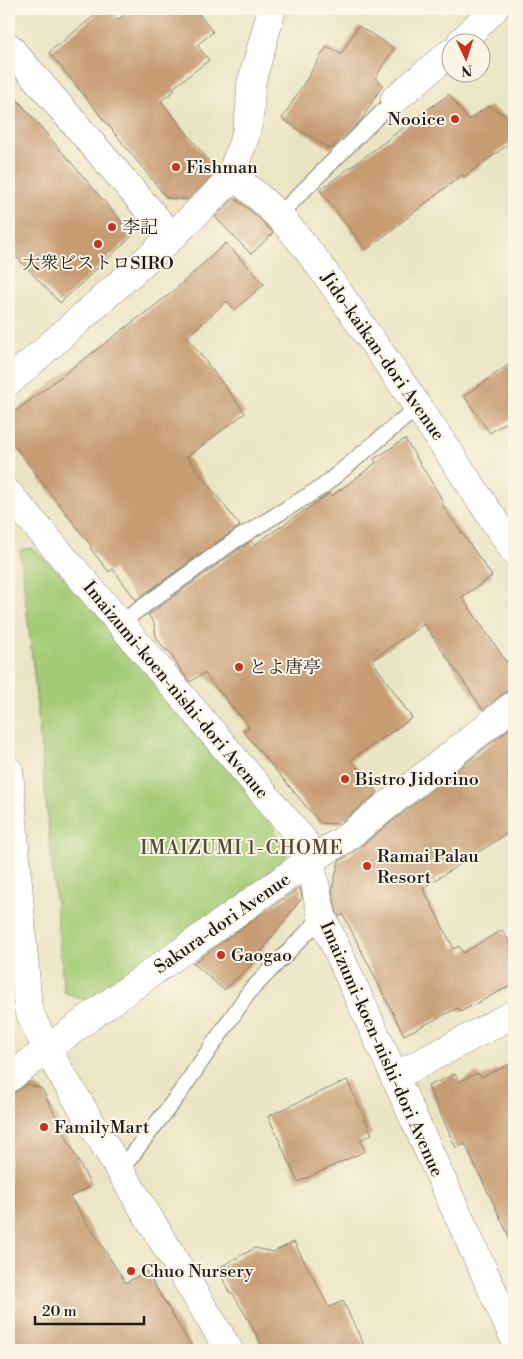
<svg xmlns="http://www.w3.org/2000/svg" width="523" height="1359" font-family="'Libre Bodoni','Noto Serif JP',serif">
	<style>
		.green { fill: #a3ca75; stroke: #607348 }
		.building { fill: #c69c73 }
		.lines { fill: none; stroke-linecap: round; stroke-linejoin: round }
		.service-casing { stroke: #848070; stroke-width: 17 }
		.minor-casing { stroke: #848070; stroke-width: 29 }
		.service { stroke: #fff; stroke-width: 15 }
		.minor { stroke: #fff; stroke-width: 28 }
		.poi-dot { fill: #c8321e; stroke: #fcf5e5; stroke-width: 2 }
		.labels { text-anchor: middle; stroke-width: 4; stroke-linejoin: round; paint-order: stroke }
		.poi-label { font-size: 18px; fill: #1c1c1c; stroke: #fcf5e5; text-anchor: start }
		.street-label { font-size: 18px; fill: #1c1c1c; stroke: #fcf5e5 }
		.neighbourhood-label { font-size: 19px; letter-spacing: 1px; fill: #58493a; stroke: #fcf5e5 }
	</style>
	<rect width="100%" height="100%" fill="#fcf5e5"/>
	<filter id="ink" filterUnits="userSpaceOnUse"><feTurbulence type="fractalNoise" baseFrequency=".02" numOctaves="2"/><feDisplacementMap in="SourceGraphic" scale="10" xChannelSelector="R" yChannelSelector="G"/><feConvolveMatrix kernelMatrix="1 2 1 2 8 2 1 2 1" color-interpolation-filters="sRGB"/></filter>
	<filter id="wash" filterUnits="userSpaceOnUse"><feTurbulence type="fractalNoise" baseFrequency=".0096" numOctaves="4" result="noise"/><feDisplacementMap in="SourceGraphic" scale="20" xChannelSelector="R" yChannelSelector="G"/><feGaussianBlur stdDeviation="1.12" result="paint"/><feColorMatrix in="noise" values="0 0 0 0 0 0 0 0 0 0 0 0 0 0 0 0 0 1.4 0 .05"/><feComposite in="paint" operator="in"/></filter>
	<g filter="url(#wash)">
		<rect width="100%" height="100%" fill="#ebe4c3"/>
		<!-- green -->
		<path class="green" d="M 32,548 L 74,586 L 227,765 L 287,847 L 284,868 L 94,1003 L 64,992 L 34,674 L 20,550 Z"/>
		<g id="blocks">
			<!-- building -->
			<path class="building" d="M 103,9 L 108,9 L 117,20 L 132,9 L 195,9 L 213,32 L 197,45 L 209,60 L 173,88 L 175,90 L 161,101 L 217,171 L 187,200 L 167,198 L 49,52 Z
				M 358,26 L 394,48 L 375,79 L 383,84 L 361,120 L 331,149 L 282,119 L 327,46 L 341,54 Z
				M 9,90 L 133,235 L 60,303 L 9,249 Z
				M 449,94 L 468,120 L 489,106 L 514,121 L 514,140 L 464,177 L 462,175 L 366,250 L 320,190 Z
				M 234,198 L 257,216 L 273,233 L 251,254 L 215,217 Z
				M 226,243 L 264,284 L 235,310 L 227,301 L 187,337 L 245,413 L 187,457 L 240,526 L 136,600 L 113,569 L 109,572 L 90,548 L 92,547 L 9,439 L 9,416 L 170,294 Z
				M 514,361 L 514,417 L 490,433 L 464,396 Z
				M 405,439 L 443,501 L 441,503 L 492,576 L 462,597 L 514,673 L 514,690 L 504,693 L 483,710 L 424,624 L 372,660 L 412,718 L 351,760 L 378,792 L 339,824 L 320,823 L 243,731 L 249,727 L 204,673 L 190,682 L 184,675 L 168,650 L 166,651 L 156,637 L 154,623 L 148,615 L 242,547 L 251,541 L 254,545 L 330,493 L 332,496 L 376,463 L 374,459 Z
				M 514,725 L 514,829 L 423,888 L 454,949 L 459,946 L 463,953 L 502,930 L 514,950 L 514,984 L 460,1012 L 458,1008 L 404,1035 L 343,914 L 339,917 L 337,912 L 332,889 L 339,861 L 352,853 Z
				M 300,887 L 302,898 L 249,967 L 224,990 L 193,963 Z
				M 514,1062 L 514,1247 L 465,1144 L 456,1148 L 428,1086 L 455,1074 L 459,1082 L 477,1073 L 482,1077 Z
				M 347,1080 L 372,1134 L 360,1140 L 365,1151 L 298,1182 L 268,1116 Z
				M 27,1084 L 42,1089 L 91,1186 L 70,1197 L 126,1283 L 146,1271 L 194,1350 L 9,1350 L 9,1094 L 18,1091 Z
				M 294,1242 L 329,1307 L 343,1301 L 366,1350 L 264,1350 L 252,1326 L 233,1294 L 229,1292 L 218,1268 L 255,1248 L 273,1252 Z"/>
		</g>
	</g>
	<g filter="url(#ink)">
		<use href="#blocks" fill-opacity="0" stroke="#848070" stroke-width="1"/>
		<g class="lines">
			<defs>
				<path id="service" d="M 278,216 L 395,99
					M 120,623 L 237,539 L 322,487 L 419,406
					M 120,1171 L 179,1094 L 249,992 L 322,917"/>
				<path id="minor" d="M 461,42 L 494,9
					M 9,47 L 172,237 L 9,382
					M 395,99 L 450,53
					M 233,177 C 288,214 326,274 363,328 C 415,401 465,476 514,551
					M 172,237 L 233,177 L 235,164 L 246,134 L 250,109 L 251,84 L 272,9
					M 9,494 L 120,623 L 303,840 L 310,860 L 322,917 L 514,1338
					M 9,771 L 28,1009 L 47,1050 L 229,1350
					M 394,1077 L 514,1014
					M 9,1078 L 98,1011 L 310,860 L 342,841 L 514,705"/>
			</defs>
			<!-- service casing -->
			<use href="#service" class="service-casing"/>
			<!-- minor casing -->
			<use href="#minor" class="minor-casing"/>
			<!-- service -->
			<use href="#service" class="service"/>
			<!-- minor -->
			<use href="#minor" class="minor"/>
		</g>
	</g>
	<!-- markers -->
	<g class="poi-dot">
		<circle cx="455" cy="119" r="5"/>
		<circle cx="176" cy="167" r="5"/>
		<circle cx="112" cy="227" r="5"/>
		<circle cx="98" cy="244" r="5"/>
		<circle cx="239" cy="667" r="5"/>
		<circle cx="345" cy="779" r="5"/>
		<circle cx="367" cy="866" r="5"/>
		<circle cx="221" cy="955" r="5"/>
		<circle cx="44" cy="1127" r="5"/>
		<circle cx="131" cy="1271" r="5"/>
	</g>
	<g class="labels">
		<!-- poi labels -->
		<g class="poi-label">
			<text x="445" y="125" text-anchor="end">Nooice</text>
			<text x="186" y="173">Fishman</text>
			<text x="122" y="233">李記</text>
			<text x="98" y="269" text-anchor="middle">大衆ビストロSIRO</text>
			<text x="249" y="673">とよ唐亭</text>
			<text x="355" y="785">Bistro Jidorino</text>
			<text x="377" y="862">Ramai Palau<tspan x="377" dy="21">Resort</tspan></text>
			<text x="231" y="961">Gaogao</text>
			<text x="54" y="1133">FamilyMart</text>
			<text x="141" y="1277">Chuo Nursery</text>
		</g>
		<!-- street labels -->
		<g class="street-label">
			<text transform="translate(383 356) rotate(55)" y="6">Jido-kaikan-dori Avenue</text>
			<text transform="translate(176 690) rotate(50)" y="6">Imaizumi-koen-nishi-dori Avenue</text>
			<text transform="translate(222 923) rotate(-35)" y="6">Sakura-dori Avenue</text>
			<text transform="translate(382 1049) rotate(66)" y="6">Imaizumi-koen-nishi-dori Avenue</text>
		</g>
		<!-- neighbourhood labels -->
		<g class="neighbourhood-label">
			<text x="242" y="854">IMAIZUMI 1-CHOME</text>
		</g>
	</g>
	<!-- margin -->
	<rect width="523" height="1359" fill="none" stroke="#fcf5e5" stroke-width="30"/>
	<!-- north arrow -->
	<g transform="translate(466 58) rotate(176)"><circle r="24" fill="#fcf5e5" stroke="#a29e95"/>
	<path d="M0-4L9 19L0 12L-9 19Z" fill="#c8321e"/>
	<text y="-8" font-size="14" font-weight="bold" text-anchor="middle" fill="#1c1c1c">N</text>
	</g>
	<!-- scale -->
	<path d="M35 1316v8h109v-8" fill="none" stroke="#1c1c1c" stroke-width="2.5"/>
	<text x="42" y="1316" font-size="15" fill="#1c1c1c" stroke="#fcf5e5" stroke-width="4" paint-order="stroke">20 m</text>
</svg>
